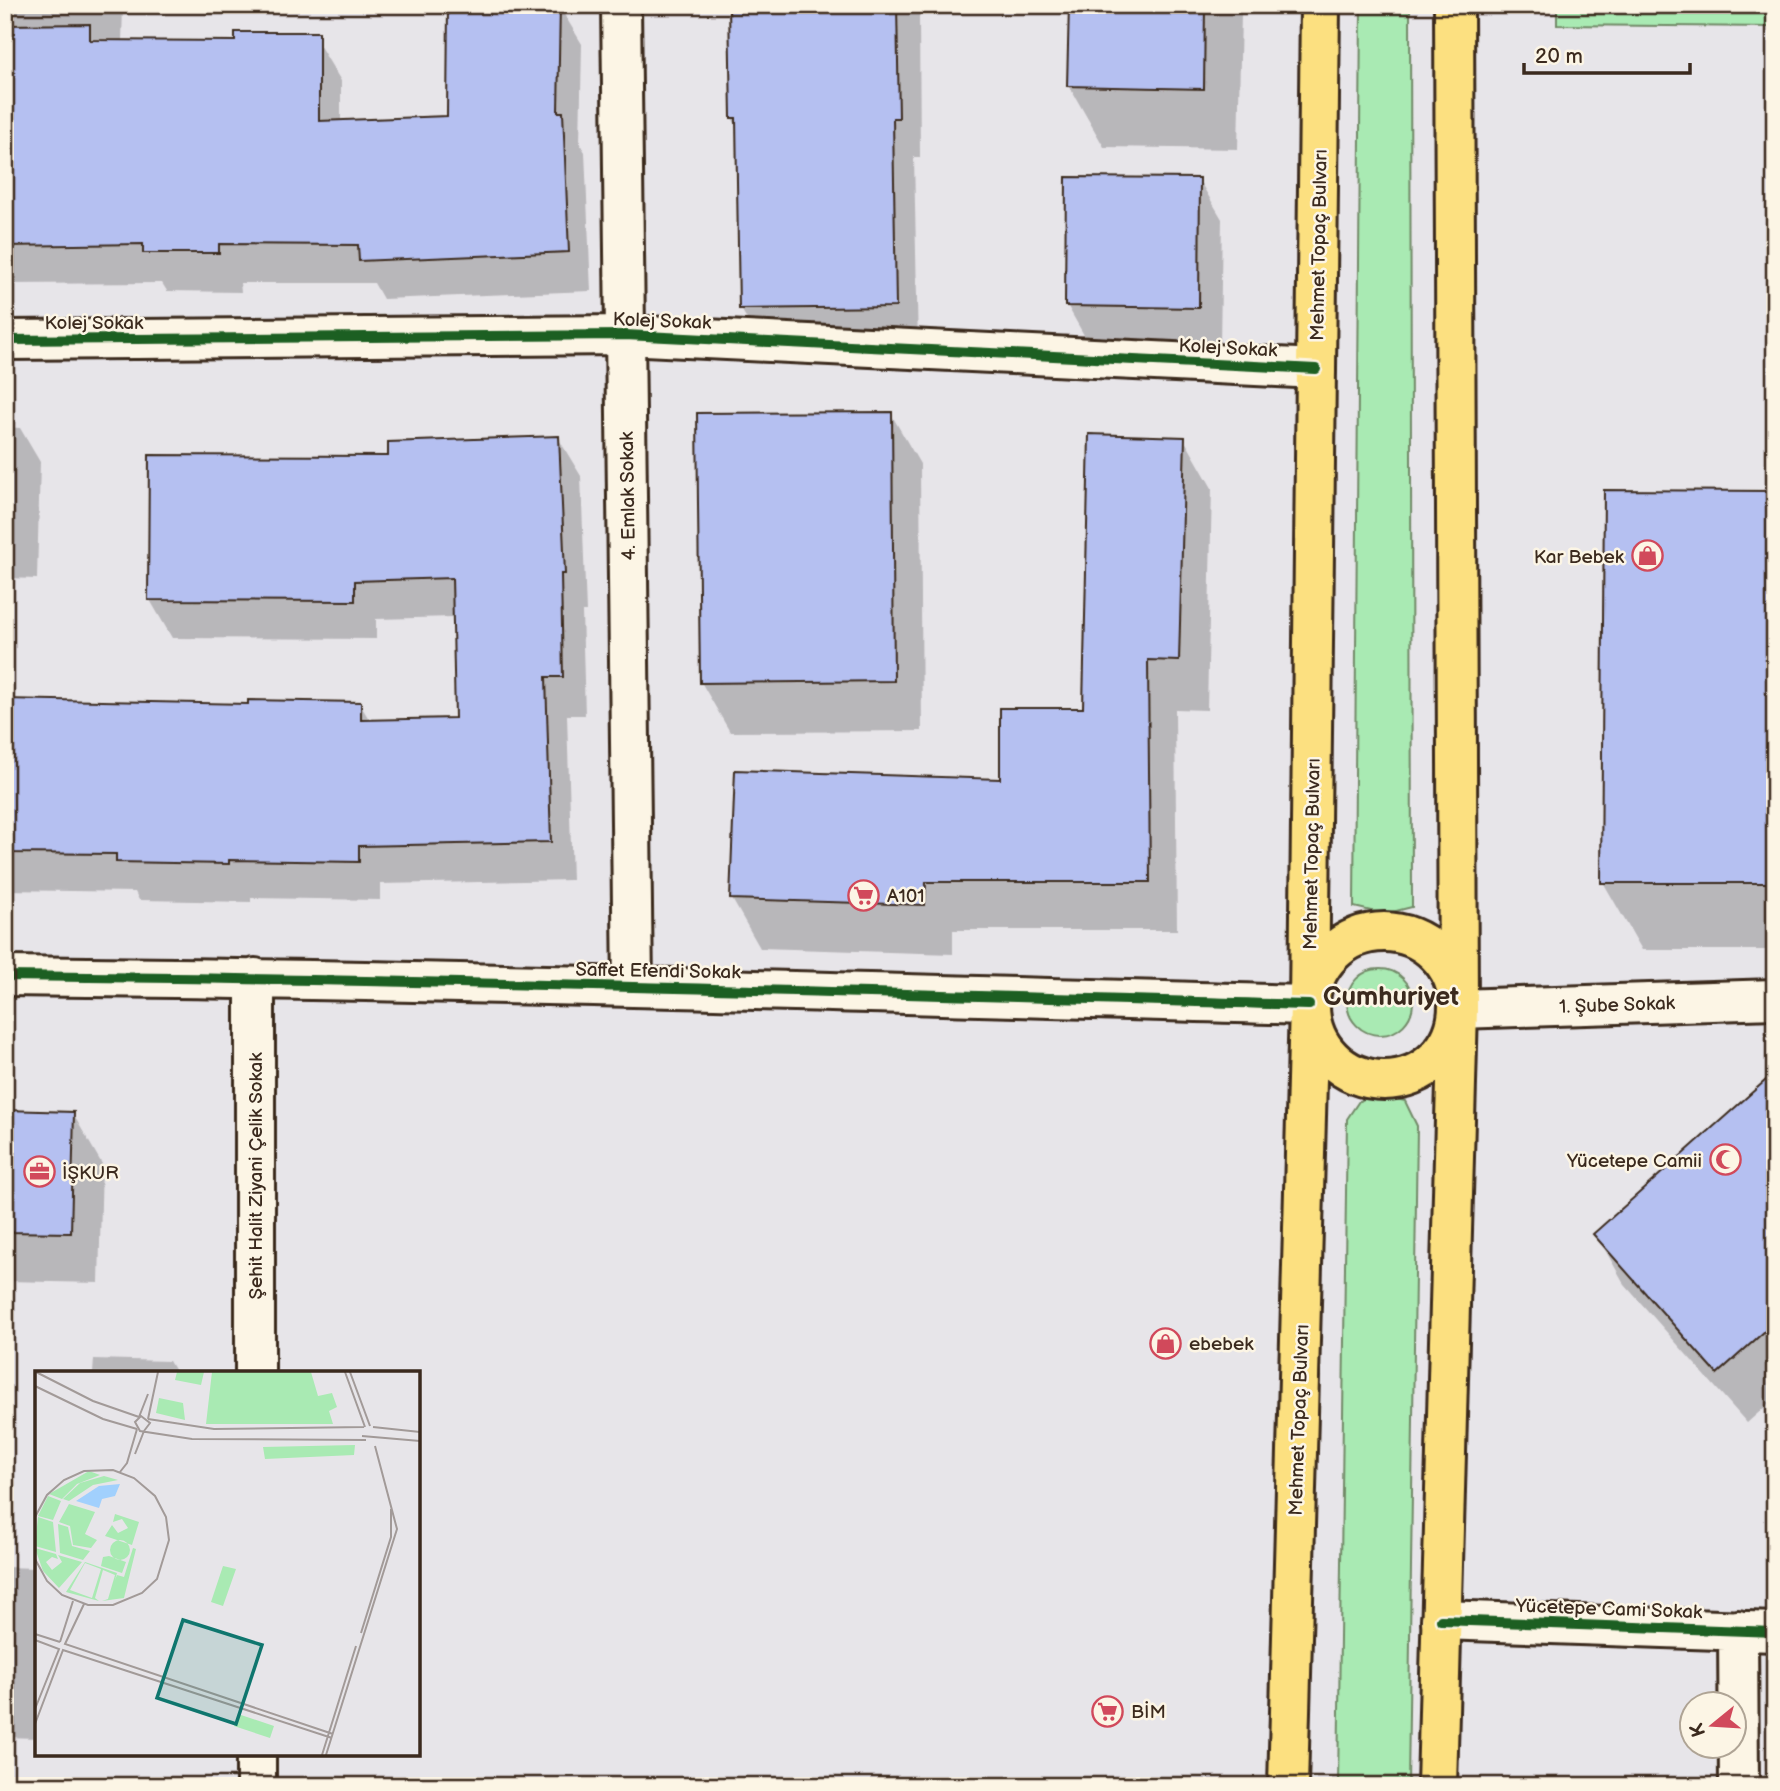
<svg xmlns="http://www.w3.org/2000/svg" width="1780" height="1791" font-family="'Balsamiq Sans',sans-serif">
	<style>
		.green { fill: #a9eab3; stroke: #728a68; stroke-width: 2 }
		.shadow { fill: #0003 }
		.building { fill: #b5c0f1; stroke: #3b2a1e; stroke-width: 2 }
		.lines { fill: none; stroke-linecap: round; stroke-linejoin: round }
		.minor-casing { stroke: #3b2a1e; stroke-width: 44 }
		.major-casing { stroke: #3b2a1e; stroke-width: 44 }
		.minor { stroke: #fcf5e5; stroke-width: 38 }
		.major { stroke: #fce080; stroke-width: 38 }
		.cycleway-casing { stroke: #fcf5e5; stroke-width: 15 }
		.cycleway { stroke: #1b5e20; stroke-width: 10 }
		.labels { text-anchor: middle; stroke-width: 5; stroke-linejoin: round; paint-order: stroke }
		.street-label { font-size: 19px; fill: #3b2a1e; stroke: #fcf5e5 }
		.poi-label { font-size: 19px; fill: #3b2a1e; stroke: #fcf5e5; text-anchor: start }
		.district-label { font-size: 26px; font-weight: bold; fill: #3b2a1e; stroke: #fcf5e5 }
		.inset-road { fill: none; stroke: #a29a98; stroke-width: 2 }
		.view { fill: #0f766e; fill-opacity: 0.15; stroke: #0f766e; stroke-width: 3.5 }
		.inset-edge { fill: none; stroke: #3b2a1e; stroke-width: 3.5 }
	</style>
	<rect width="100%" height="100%" fill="#e7e5e9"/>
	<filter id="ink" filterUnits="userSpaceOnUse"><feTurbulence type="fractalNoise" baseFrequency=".0143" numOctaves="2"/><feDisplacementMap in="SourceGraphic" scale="14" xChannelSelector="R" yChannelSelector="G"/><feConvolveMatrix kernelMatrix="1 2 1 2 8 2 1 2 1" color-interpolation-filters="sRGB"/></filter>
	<g filter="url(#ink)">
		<!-- green -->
		<path class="green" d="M 1361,5 L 1410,5 L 1412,907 L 1384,914 L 1354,907 Z
			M 1557,5 L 1775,5 L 1775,27 L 1557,25 Z
			M1347 1002a33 33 0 1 1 66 0a33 33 0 1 1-66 0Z
			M 1376,1094 L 1405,1101 L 1417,1126 L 1408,1786 L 1338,1786 L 1347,1119 L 1359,1101 Z"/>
		<!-- shadow -->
		<path class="shadow" d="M 16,5 L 123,5 L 122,42 L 318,43 L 341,81 L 341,122 L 448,118 L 450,8 L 395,5 L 562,5 L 562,11 L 582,44 L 580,144 L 585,152 L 591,291 L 383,299 L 374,283 L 240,283 L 241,292 L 167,291 L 162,283 L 5,284 L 5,27 L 15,27 Z
			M 731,5 L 913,5 L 919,14 L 920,157 L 914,157 L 918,346 L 764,348 L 741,309 L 738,128 L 732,118 Z
			M 1071,5 L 1236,5 L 1241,14 L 1238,149 L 1104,147 L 1069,86 Z
			M 1199,180 L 1222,219 L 1220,346 L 1089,344 L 1067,305 Z
			M 891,414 L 920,464 L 922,731 L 730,732 L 701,682 Z
			M 5,427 L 20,428 L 40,462 L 37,579 L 5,578 Z
			M 558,438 L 581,476 L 586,612 L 582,612 L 585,715 L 567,715 L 572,880 L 380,884 L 380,900 L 251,898 L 251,902 L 139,900 L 135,892 L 5,890 L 5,701 L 250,706 L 360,704 L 370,721 L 456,720 L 454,617 L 376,619 L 376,639 L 172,638 L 150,600 L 390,457 Z
			M 1184,439 L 1212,488 L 1207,710 L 1175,709 L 1177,930 L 953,930 L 953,954 L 760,948 L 732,899 L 1001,781 L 1084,710 Z
			M 1775,493 L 1775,950 L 1642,950 L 1603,882 Z
			M 1775,1089 L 1775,1398 L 1747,1423 L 1625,1285 L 1596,1234 Z
			M 5,1112 L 73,1114 L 102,1164 L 99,1283 L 5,1281 Z
			M 94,1359 L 169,1361 L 176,1373 L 93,1373 Z
			M 5,1567 L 37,1568 L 37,1738 L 5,1737 Z"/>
		<!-- building -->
		<path class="building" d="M 448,5 L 560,5 L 558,112 L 563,112 L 569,252 L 359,261 L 358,245 L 219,244 L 219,253 L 143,253 L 143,244 L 5,246 L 5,25 L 90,24 L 90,40 L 235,41 L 235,32 L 319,32 L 319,121 L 447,116 Z
			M 729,5 L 897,5 L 899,118 L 893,118 L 896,307 L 739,309 L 736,118 L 731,118 Z
			M 1069,5 L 1205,5 L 1204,89 L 1067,86 Z
			M 1066,177 L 1200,178 L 1199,308 L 1065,306 Z
			M 892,412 L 894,681 L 700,683 L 697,413 Z
			M 1089,434 L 1185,437 L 1179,661 L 1148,660 L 1150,882 L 926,882 L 925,905 L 730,899 L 735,770 L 1000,779 L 1000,708 L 1083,708 Z
			M 559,436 L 565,574 L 561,574 L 563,677 L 546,677 L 551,842 L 359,846 L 359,862 L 229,860 L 229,864 L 116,862 L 116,854 L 5,853 L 5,699 L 248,704 L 248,700 L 361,702 L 361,720 L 455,718 L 452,578 L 355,581 L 355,601 L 148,600 L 149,455 L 388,456 L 388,442 Z
			M 1604,490 L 1775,491 L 1775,883 L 1601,883 Z
			M 1775,1072 L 1775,1322 L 1717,1374 L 1593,1234 Z
			M 5,1110 L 74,1112 L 71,1233 L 5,1232 Z"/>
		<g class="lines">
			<defs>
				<path id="minor" d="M 621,5 L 633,987
					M 5,340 L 625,335 L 1316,369
					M 5,976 C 440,980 875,993 1309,1005
					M 255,978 L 255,1373
					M 1458,1009 L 1775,999
					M 1441,1620 L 1775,1632
					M 1738,1630 L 1739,1786
					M 256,1754 L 256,1786"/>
				<path id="major" d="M1310 1006a74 74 0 1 1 148 0a74 74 0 1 1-148 0Z
					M 1288,1786 L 1309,1005 L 1320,5
					M 1437,1786 L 1458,1009 L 1454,5"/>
			</defs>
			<!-- minor casing -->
			<use href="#minor" class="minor-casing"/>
			<!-- major casing -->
			<use href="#major" class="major-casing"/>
			<!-- minor -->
			<use href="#minor" class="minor"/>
			<!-- major -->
			<use href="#major" class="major"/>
			<defs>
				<path id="cycleway" d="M 5,340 L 625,335 L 1316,369
					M 5,976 C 440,980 875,993 1309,1005
					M 1441,1620 L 1775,1632"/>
			</defs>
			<!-- cycleway casing -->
			<use href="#cycleway" class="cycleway-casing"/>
			<!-- cycleway -->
			<use href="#cycleway" class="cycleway"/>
		</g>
	</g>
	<!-- icons -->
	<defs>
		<symbol id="shop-ring" viewBox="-11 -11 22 22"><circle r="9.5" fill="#fcf5e5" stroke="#d1495b" stroke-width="1.5"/><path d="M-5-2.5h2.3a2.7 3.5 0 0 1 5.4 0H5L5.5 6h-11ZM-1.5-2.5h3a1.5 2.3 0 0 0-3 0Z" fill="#d1495b"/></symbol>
		<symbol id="supermarket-ring" viewBox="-11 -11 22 22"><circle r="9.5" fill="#fcf5e5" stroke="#d1495b" stroke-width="1.5"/><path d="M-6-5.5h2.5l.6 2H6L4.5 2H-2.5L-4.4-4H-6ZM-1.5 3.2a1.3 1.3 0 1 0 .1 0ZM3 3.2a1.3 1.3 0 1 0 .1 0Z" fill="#d1495b"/></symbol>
		<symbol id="mosque-ring" viewBox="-11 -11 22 22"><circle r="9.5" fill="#fcf5e5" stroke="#d1495b" stroke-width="1.5"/><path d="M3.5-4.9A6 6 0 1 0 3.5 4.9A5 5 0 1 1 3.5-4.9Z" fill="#d1495b"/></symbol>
		<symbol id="office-ring" viewBox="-11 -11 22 22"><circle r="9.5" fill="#fcf5e5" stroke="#d1495b" stroke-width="1.5"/><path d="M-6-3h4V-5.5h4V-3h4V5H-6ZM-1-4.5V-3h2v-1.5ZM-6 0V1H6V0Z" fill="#d1495b"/></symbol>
	</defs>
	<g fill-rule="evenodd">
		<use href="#shop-ring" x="1630" y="538" width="35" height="35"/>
		<use href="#supermarket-ring" x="846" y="878" width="35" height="35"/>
		<use href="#mosque-ring" x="1708" y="1142" width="35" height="35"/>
		<use href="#office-ring" x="22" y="1154" width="35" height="35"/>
		<use href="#shop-ring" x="1148" y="1326" width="35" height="35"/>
		<use href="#supermarket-ring" x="1090" y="1694" width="35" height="35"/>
	</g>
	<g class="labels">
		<!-- street labels -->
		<g class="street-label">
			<text transform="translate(1318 245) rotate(-89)" y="7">Mehmet Topaç Bulvarı</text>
			<text transform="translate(662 320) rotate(2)" y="7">Kolej Sokak</text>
			<text x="94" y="329">Kolej Sokak</text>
			<text transform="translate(1228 347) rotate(3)" y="7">Kolej Sokak</text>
			<text transform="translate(627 496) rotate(-91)" y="7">4. Emlak Sokak</text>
			<text transform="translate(1311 854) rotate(-89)" y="7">Mehmet Topaç Bulvarı</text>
			<text transform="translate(658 970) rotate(1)" y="7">Saffet Efendi Sokak</text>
			<text transform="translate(1617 1004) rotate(-2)" y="7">1. Şube Sokak</text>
			<text transform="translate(255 1176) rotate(-90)" y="7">Şehit Halit Ziyani Çelik Sokak</text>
			<text transform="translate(1298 1420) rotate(-88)" y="7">Mehmet Topaç Bulvarı</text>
			<text transform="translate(1609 1608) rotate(2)" y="7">Yücetepe Cami Sokak</text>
		</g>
		<!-- poi labels -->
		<g class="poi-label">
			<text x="1624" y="563" text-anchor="end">Kar Bebek</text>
			<text x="887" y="902">A101</text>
			<text x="1702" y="1167" text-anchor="end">Yücetepe Camii</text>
			<text x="62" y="1179">İŞKUR</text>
			<text x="1189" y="1350">ebebek</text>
			<text x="1131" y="1718">BİM</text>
		</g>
		<!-- district labels -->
		<g class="district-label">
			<text x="1391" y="1005">Cumhuriyet</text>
		</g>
	</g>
	<!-- overview -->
	<g transform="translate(35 1371)">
		<rect width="385" height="385" fill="#e7e5e9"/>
		<path d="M 142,1 L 169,1 L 166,14 L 140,9 ZM 177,1 L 276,1 L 283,25 L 297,22 L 302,36 L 294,40 L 298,53 L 171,53 ZM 124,27 L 148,32 L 150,49 L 121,42 ZM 320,74 L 319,84 L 230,88 L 228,76 ZM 54,100 L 65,104 L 42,113 L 27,128 L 14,123 ZM 69,105 L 83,109 L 58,114 L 34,130 L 28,128 L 45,112 ZM 13,125 L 26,130 L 18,149 L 3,145 ZM 34,133 L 60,141 L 50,163 L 62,169 L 56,177 L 38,174 L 35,155 L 24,151 ZM 80,143 L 104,151 L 97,174 L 70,165 L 77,154 L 83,162 L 93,157 L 87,148 L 78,151 ZM 3,146 L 18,151 L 21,181 L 0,175 ZM 23,153 L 33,156 L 37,175 L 55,180 L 48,189 L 25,182 ZM75 179a10 10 0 1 1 20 0a10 10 0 1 1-20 0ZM 0,177 L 21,183 L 23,188 L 17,186 L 11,191 L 17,199 L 27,191 L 23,184 L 47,191 L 24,217 L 8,200 ZM 98,177 L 101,178 L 89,227 L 67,230 L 73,228 L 80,204 L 68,199 L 60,227 L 64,230 L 31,221 L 50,191 L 82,202 L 80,209 L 82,204 L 89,206 ZM 50,192 L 66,198 L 57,227 L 35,219 ZM 74,185 L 91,191 L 87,202 L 66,195 L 68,186 ZM 188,195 L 201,198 L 188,235 L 176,231 ZM 203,343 L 239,355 L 235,367 L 199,355 Z" fill="#a9eab3" fill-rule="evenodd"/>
		<path d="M 85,113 L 80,125 L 67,128 L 64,137 L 41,130 L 64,115 Z" fill="#a1d0fd"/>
		<path class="inset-road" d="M 1,1 L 58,30 L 104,46M 310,1 L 330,56M 315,1 L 335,55M 0,15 L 68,48 L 102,58M 104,46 L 113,23M 113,48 L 123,1M 113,48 L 179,58 L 329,56M 338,56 L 385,61M 109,60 L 115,52 L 106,45 L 100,51 L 105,60 L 157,68 L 331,69M 327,65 L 385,70M 100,83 L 109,60M 85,101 L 92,92 L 102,58M 0,146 L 12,124 L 29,109 L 49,100 L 78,99 L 99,107 L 120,125 L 131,146 L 134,169 L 122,208 L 107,222 L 78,234 L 53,234 L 27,224 L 12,210 L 0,188M 49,233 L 30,273 L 298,363M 326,262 L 356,166 L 356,138M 0,263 L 25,271M 0,269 L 24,278 L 0,338M 25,271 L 38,230M 0,353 L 28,279 L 297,367M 287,384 L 321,275M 291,384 L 362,158 L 340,75"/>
		<path class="view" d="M 148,249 L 227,274 L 201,353 L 122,327 Z"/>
		<rect width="385" height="385" class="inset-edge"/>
	</g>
	<!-- margin -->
	<rect width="1780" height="1791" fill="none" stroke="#fcf5e5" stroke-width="28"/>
	<rect x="14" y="14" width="1752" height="1763" fill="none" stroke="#3b2a1e" stroke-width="2.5" filter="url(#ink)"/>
	<!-- north arrow -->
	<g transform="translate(1713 1725) rotate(252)"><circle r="33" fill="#fcf5e5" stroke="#afa495" stroke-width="2"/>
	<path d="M0-5L12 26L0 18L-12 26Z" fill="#d1495b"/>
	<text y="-10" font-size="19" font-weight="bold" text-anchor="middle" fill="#3b2a1e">K</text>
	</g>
	<!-- scale -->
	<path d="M1524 63v10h166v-10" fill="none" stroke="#3b2a1e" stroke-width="3.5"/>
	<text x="1535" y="63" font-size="21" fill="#3b2a1e" stroke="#fcf5e5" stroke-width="5" paint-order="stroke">20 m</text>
</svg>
